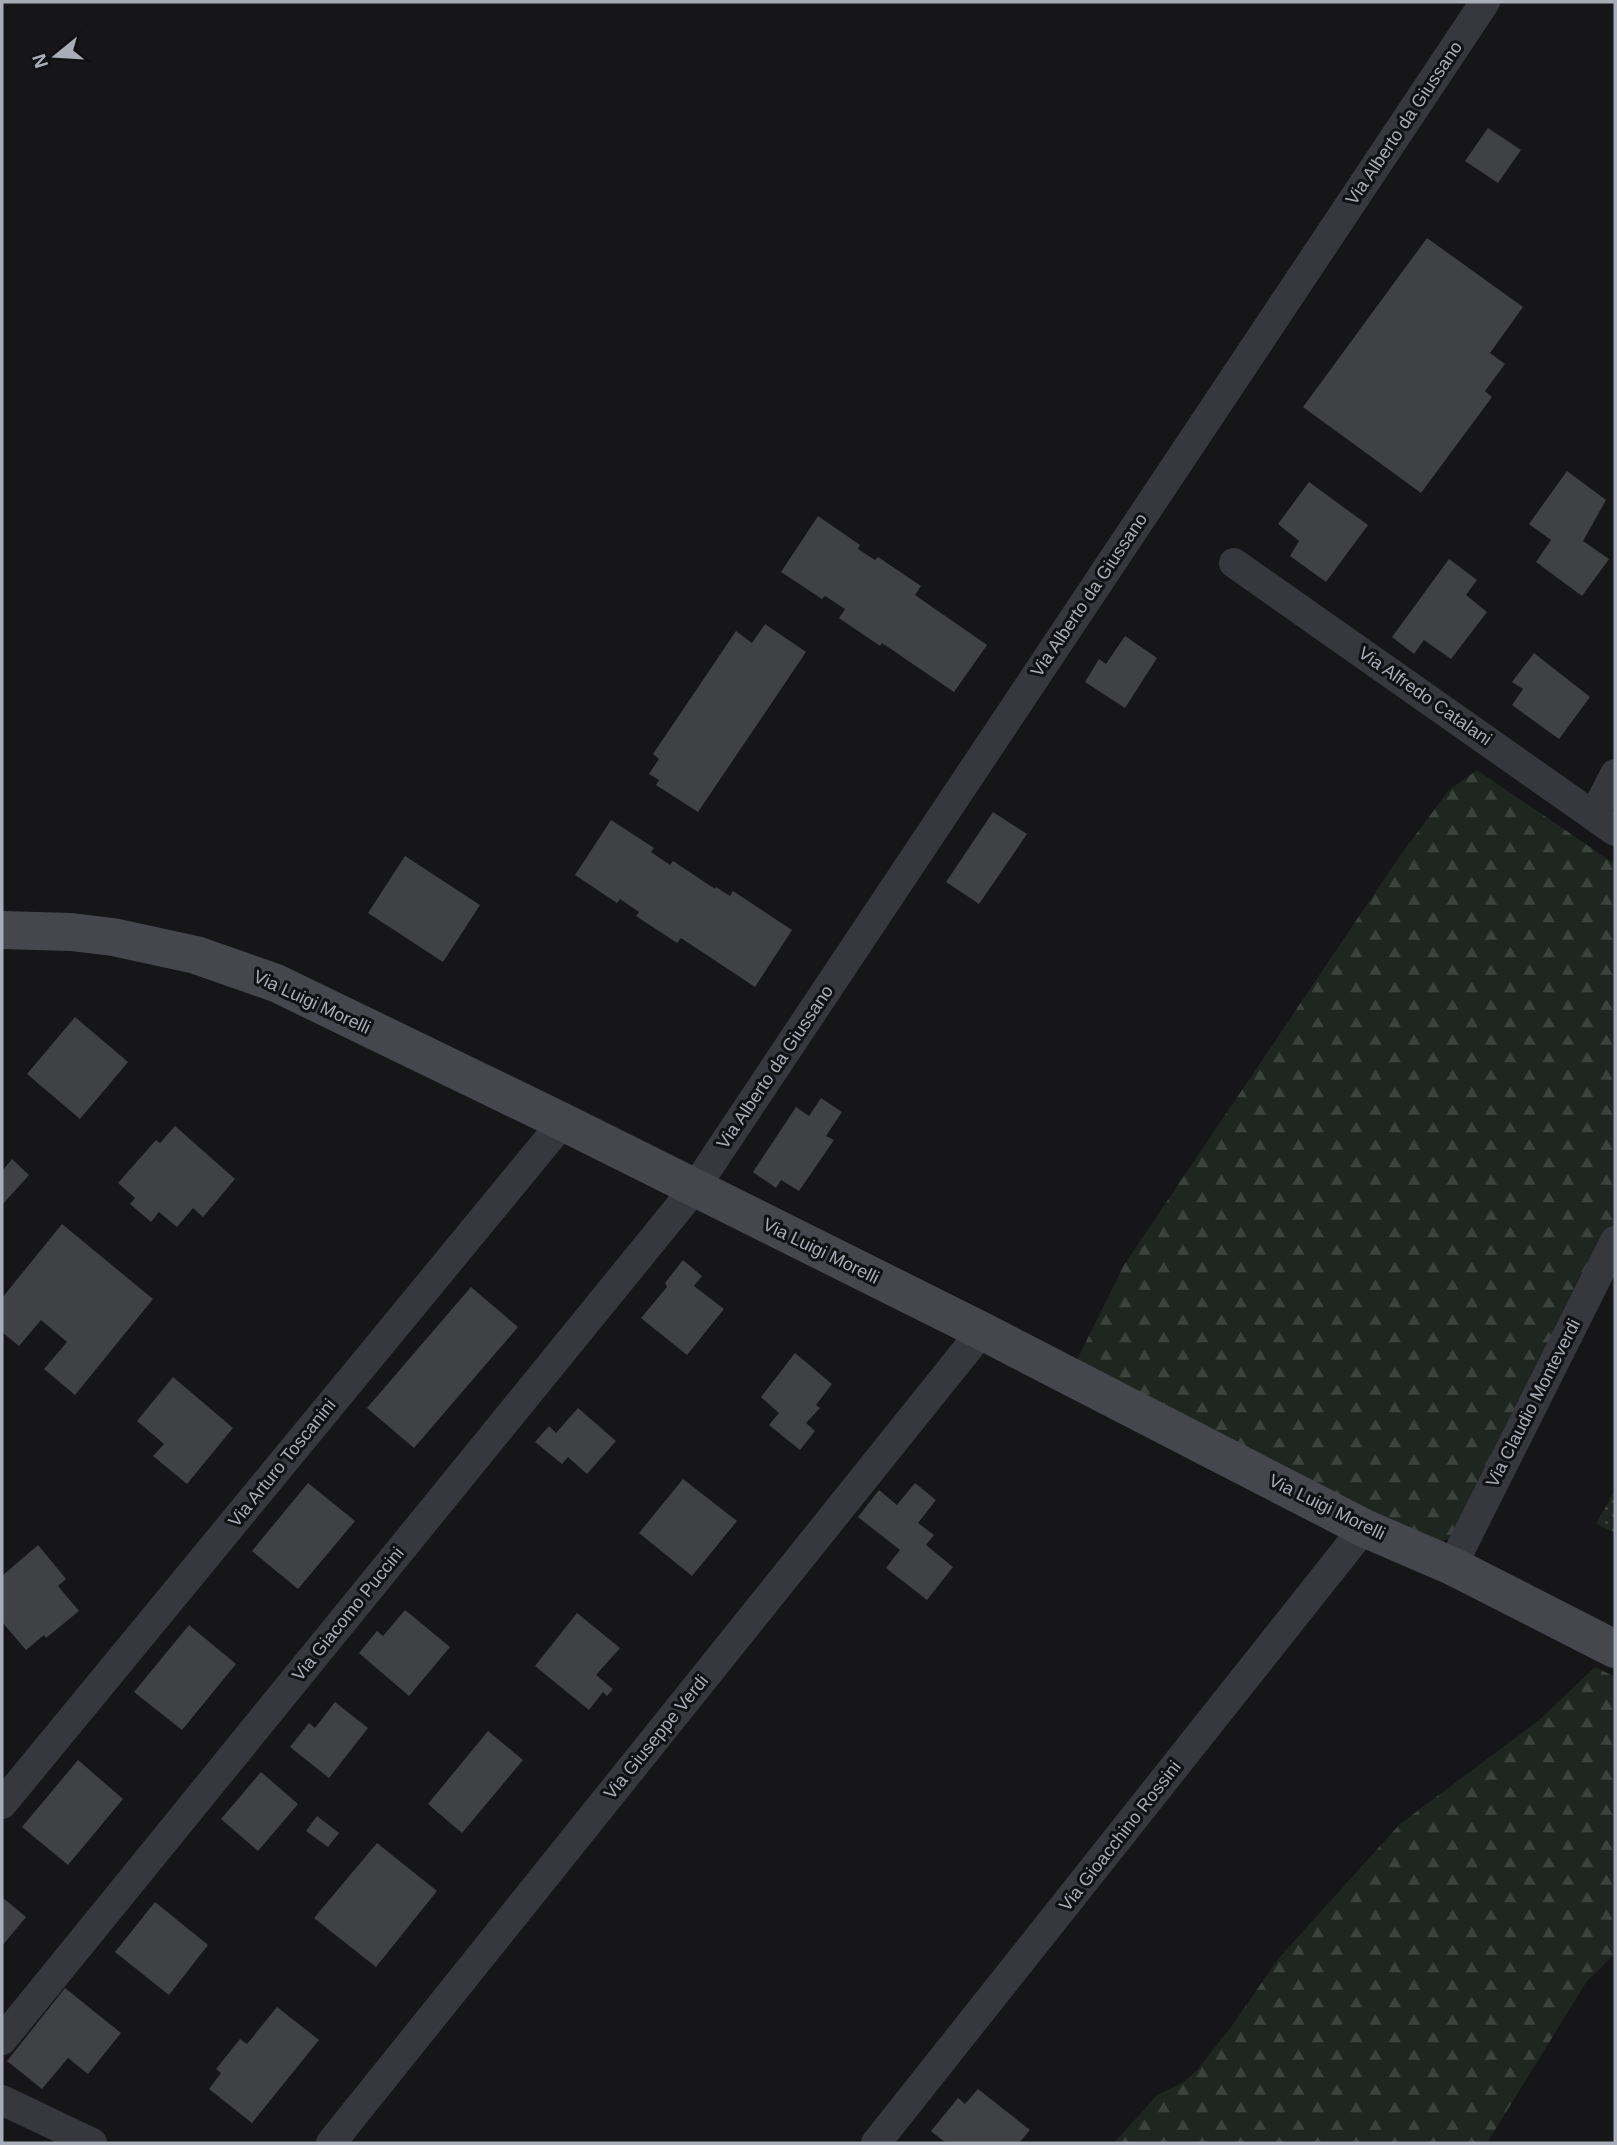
<svg xmlns="http://www.w3.org/2000/svg" width="1617" height="2145" font-family="Helvetica,sans-serif">
	<style>
		.grass { fill: url(#grass-dots) }
		.forest { fill: url(#forest-firs) }
		.building { fill: #404145 }
		.lines { fill: none; stroke-linecap: round; stroke-linejoin: round }
		.street { stroke: #37383d; stroke-width: 30 }
		.secondary { stroke: #45474d; stroke-width: 38 }
		.labels { text-anchor: middle; stroke-width: 6; stroke-linejoin: round; paint-order: stroke }
		.street-label { font-size: 18px; fill: #a8adb8; stroke: #111113 }
	</style>
	<defs>
		<pattern id="grass-dots" width="8" height="8" patternUnits="userSpaceOnUse" patternTransform="scale(1.75)"><rect width="8" height="8" fill="#1e261f"/><path d="M2 2h.1M6 6h.1" fill="none" stroke="#3c433d" stroke-width="1.8" stroke-linecap="round"/></pattern>
		<pattern id="forest-firs" width="22" height="20" patternUnits="userSpaceOnUse" patternTransform="scale(1.75)"><rect width="22" height="20" fill="#1e261f"/><path d="M5 1l3.5 6h-7zM16 11l3.5 6h-7z" fill="#3c433d"/></pattern>
	</defs>
	<rect width="100%" height="100%" fill="#161618"/>
	<!-- grass -->
	<path class="grass" d="M 1615,1490 L 1615,1533 L 1596,1524 Z"/>
	<!-- forest -->
	<path class="forest" d="M 1477,770 L 1615,864 L 1615,1229 L 1455,1537 L 1439,1542 L 1424,1538 L 1074,1366 L 1124,1265 L 1399,857 L 1449,790 Z
		M 1595,1667 L 1615,1677 L 1615,1954 L 1587,1981 L 1487,2143 L 1114,2143 L 1157,2095 L 1184,2082 L 1197,2070 L 1231,2027 L 1278,1959 L 1400,1824 L 1538,1721 Z"/>
	<!-- building -->
	<path class="building" d="M 1488,128 L 1521,150 L 1498,183 L 1465,161 Z
		M 1427,238 L 1523,307 L 1490,353 L 1505,364 L 1485,391 L 1492,397 L 1421,493 L 1303,407 Z
		M 1567,471 L 1606,500 L 1583,541 L 1609,559 L 1582,596 L 1536,562 L 1551,540 L 1529,524 Z
		M 1309,482 L 1368,525 L 1326,582 L 1290,556 L 1299,541 L 1278,524 Z
		M 818,516 L 860,545 L 858,549 L 875,560 L 878,557 L 921,586 L 915,595 L 987,645 L 954,692 L 882,643 L 880,646 L 839,618 L 845,609 L 825,596 L 822,599 L 781,572 Z
		M 1449,559 L 1477,580 L 1466,595 L 1487,612 L 1451,659 L 1424,640 L 1414,654 L 1392,637 Z
		M 765,624 L 806,652 L 698,812 L 656,785 L 659,780 L 649,774 L 659,759 L 653,754 L 736,631 L 752,643 Z
		M 1125,636 L 1157,658 L 1125,708 L 1085,682 L 1099,659 L 1106,664 Z
		M 1534,653 L 1590,697 L 1559,739 L 1512,705 L 1523,689 L 1512,682 Z
		M 993,812 L 1027,834 L 979,904 L 946,882 Z
		M 611,820 L 654,848 L 651,852 L 670,865 L 673,861 L 715,889 L 716,887 L 730,896 L 733,891 L 792,930 L 755,987 L 681,938 L 677,943 L 636,916 L 639,912 L 620,899 L 617,903 L 575,875 Z
		M 405,856 L 480,905 L 443,962 L 368,913 Z
		M 75,1017 L 128,1062 L 80,1119 L 27,1074 Z
		M 821,1098 L 842,1112 L 826,1136 L 834,1140 L 799,1191 L 781,1180 L 776,1188 L 753,1172 L 796,1107 L 809,1116 Z
		M 175,1126 L 235,1179 L 203,1217 L 193,1208 L 177,1227 L 159,1212 L 151,1222 L 130,1204 L 135,1198 L 118,1183 L 156,1140 L 160,1143 Z
		M 12,1159 L 29,1175 L 2,1205 L 2,1171 Z
		M 62,1224 L 153,1299 L 75,1395 L 44,1369 L 67,1342 L 41,1320 L 19,1346 L 2,1332 L 2,1298 Z
		M 683,1260 L 702,1276 L 694,1286 L 724,1309 L 687,1355 L 641,1318 L 667,1287 L 665,1283 Z
		M 471,1287 L 518,1327 L 414,1448 L 367,1408 Z
		M 795,1353 L 832,1384 L 816,1405 L 820,1408 L 806,1423 L 815,1431 L 800,1450 L 769,1425 L 779,1413 L 761,1397 Z
		M 173,1377 L 233,1428 L 187,1484 L 153,1456 L 164,1444 L 137,1421 Z
		M 578,1408 L 616,1441 L 587,1474 L 568,1457 L 562,1464 L 535,1442 L 549,1426 L 556,1433 Z
		M 683,1479 L 737,1521 L 692,1576 L 639,1533 Z
		M 308,1483 L 355,1521 L 298,1589 L 252,1551 Z
		M 915,1483 L 936,1500 L 918,1523 L 934,1535 L 926,1545 L 953,1567 L 927,1600 L 886,1568 L 900,1550 L 858,1517 L 879,1490 L 897,1505 Z
		M 38,1545 L 66,1579 L 58,1586 L 79,1611 L 46,1638 L 44,1635 L 26,1650 L 2,1622 L 2,1576 Z
		M 405,1610 L 450,1647 L 409,1696 L 359,1653 L 377,1631 L 383,1636 Z
		M 577,1613 L 620,1648 L 596,1675 L 613,1689 L 607,1696 L 603,1692 L 589,1710 L 535,1666 Z
		M 189,1625 L 236,1664 L 182,1730 L 134,1692 Z
		M 335,1702 L 368,1728 L 329,1778 L 290,1747 L 309,1723 L 315,1728 Z
		M 488,1731 L 523,1760 L 462,1833 L 428,1804 Z
		M 78,1760 L 123,1799 L 68,1865 L 22,1827 Z
		M 261,1772 L 298,1804 L 258,1851 L 221,1819 Z
		M 317,1816 L 339,1833 L 328,1847 L 306,1831 Z
		M 377,1843 L 437,1891 L 376,1967 L 314,1918 Z
		M 2,1897 L 26,1917 L 2,1946 Z
		M 155,1902 L 208,1945 L 169,1995 L 115,1952 Z
		M 65,1988 L 121,2033 L 88,2074 L 68,2058 L 42,2089 L 7,2061 Z
		M 277,2007 L 319,2040 L 252,2123 L 209,2089 L 221,2073 L 216,2069 L 240,2039 L 247,2044 Z
		M 978,2089 L 1030,2130 L 1019,2143 L 946,2143 L 931,2131 L 958,2098 L 965,2104 Z"/>
	<g class="lines">
		<!-- street -->
		<path class="street" d="M 1234,563 L 1615,831
			M 1594,815 L 1615,774
			M 1452,1566 L 1615,1241
			M 2,1804 L 563,1122
			M 2,2040 L 694,1189 L 1485,2
			M 2,2100 L 92,2143
			M 331,2143 L 982,1331
			M 876,2143 L 1364,1528"/>
		<!-- secondary -->
		<path class="secondary" d="M 2,930 L 71,932 L 113,937 L 196,955 L 276,983 L 563,1122 L 982,1331 L 1364,1528 L 1452,1566 L 1615,1649"/>
	</g>
	<g class="labels">
		<!-- street labels -->
		<g class="street-label">
			<text transform="translate(1404 123) rotate(-56)" y="6">Via Alberto da Giussano</text>
			<text transform="translate(1089 595) rotate(-56)" y="6">Via Alberto da Giussano</text>
			<text transform="translate(1425 696) rotate(35)" y="6">Via Alfredo Catalani</text>
			<text transform="translate(312 1002) rotate(25)" y="6">Via Luigi Morelli</text>
			<text transform="translate(775 1067) rotate(-56)" y="6">Via Alberto da Giussano</text>
			<text transform="translate(821 1251) rotate(26)" y="6">Via Luigi Morelli</text>
			<text transform="translate(1533 1403) rotate(-63)" y="6">Via Claudio Monteverdi</text>
			<text transform="translate(282 1463) rotate(-51)" y="6">Via Arturo Toscanini</text>
			<text transform="translate(1327 1507) rotate(26)" y="6">Via Luigi Morelli</text>
			<text transform="translate(348 1614) rotate(-51)" y="6">Via Giacomo Puccini</text>
			<text transform="translate(656 1737) rotate(-51)" y="6">Via Giuseppe Verdi</text>
			<text transform="translate(1120 1836) rotate(-52)" y="6">Via Gioacchino Rossini</text>
		</g>
	</g>
	<!-- border -->
	<rect width="1617" height="2145" fill="none" stroke="#a8adb8" stroke-width="7"/>
	<!-- north arrow -->
	<g transform="translate(56 56) rotate(252)" stroke="#111113" stroke-width="5" paint-order="stroke">
	<path d="M0-5L12 26L0 18L-12 26Z" fill="#a8adb8"/>
	<text y="-10" font-size="19" font-weight="bold" text-anchor="middle" fill="#a8adb8">N</text>
	</g>
</svg>
